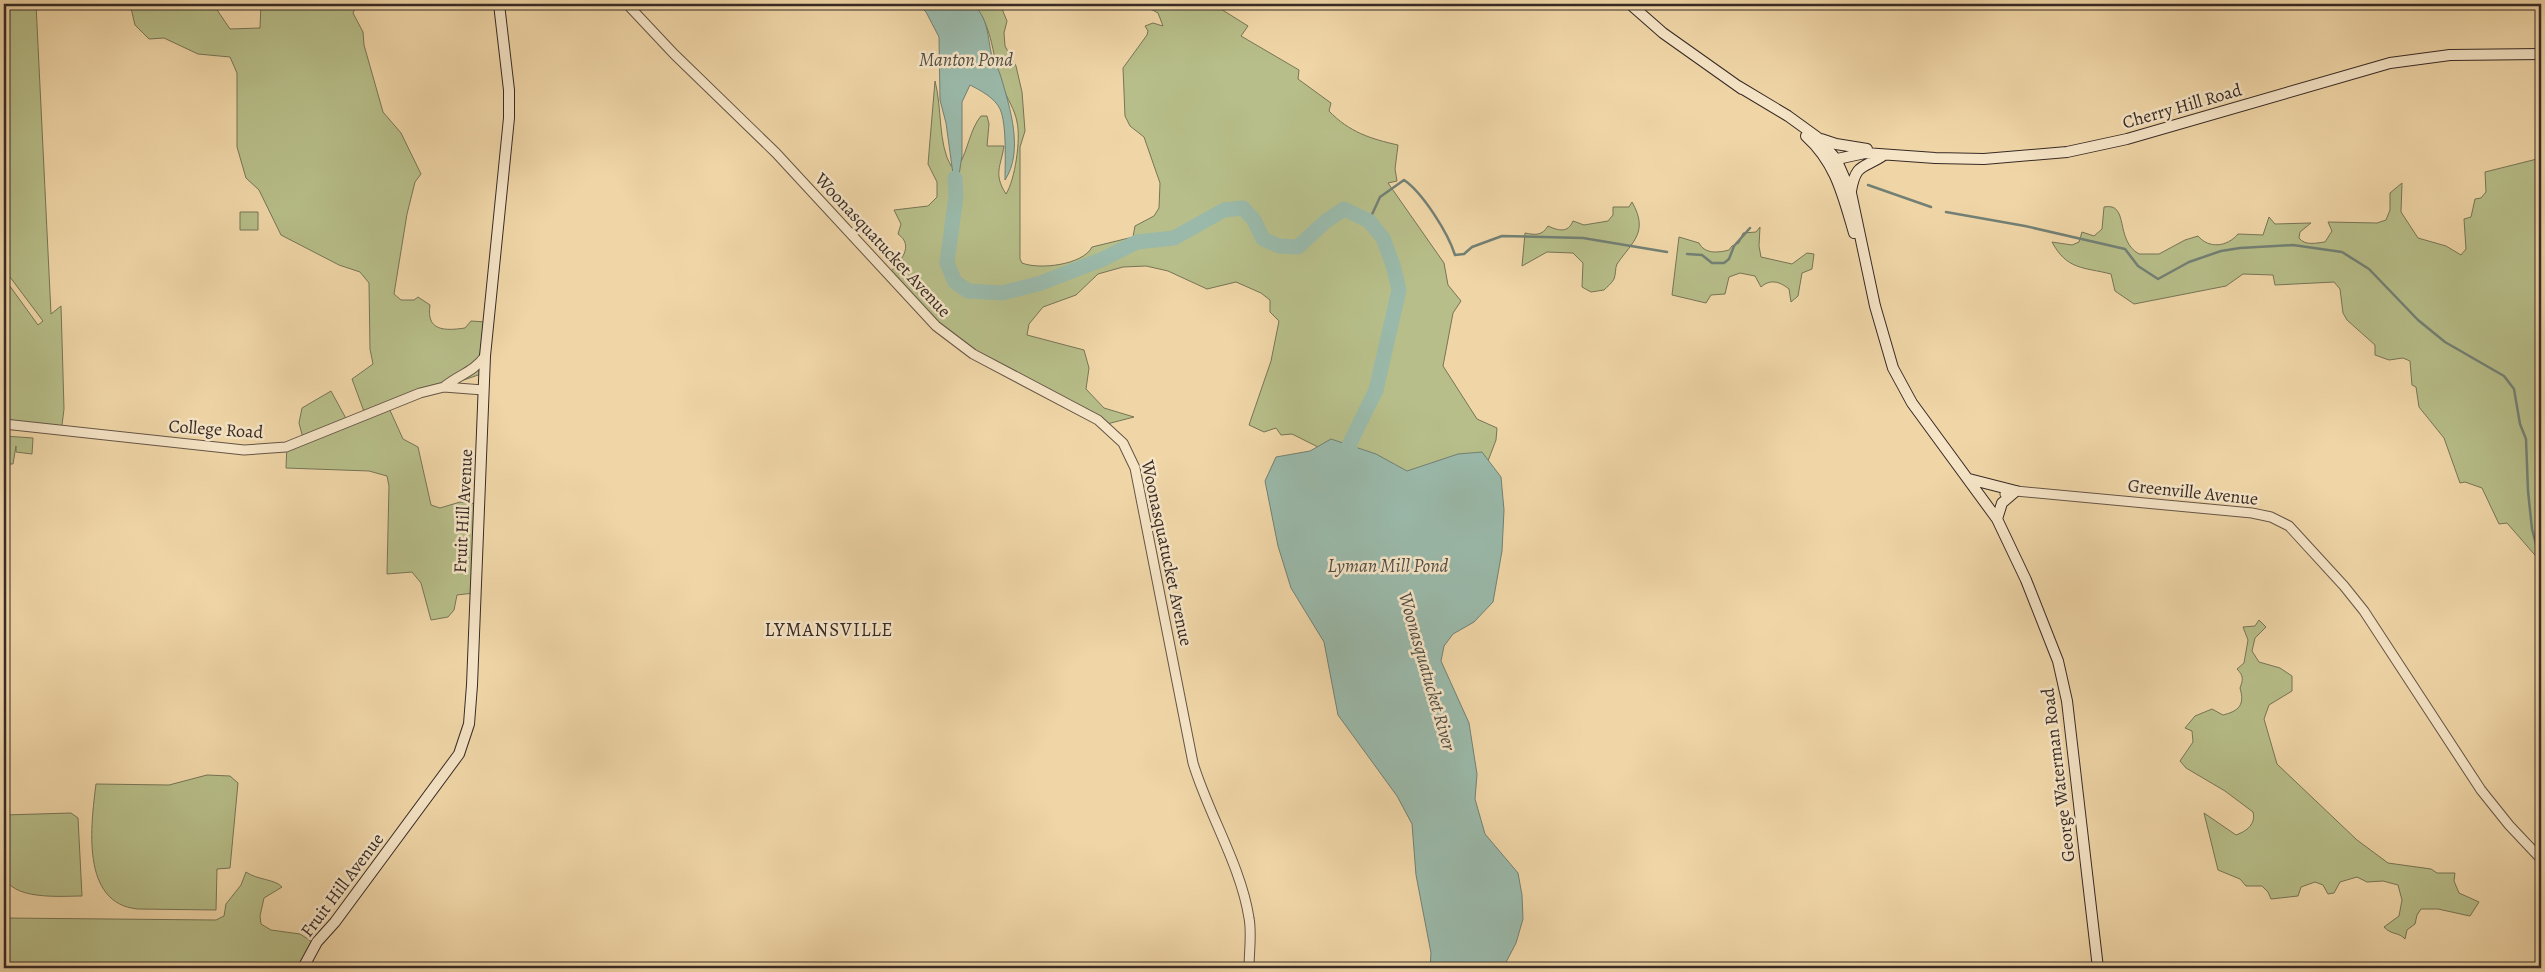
<svg xmlns="http://www.w3.org/2000/svg" width="2545" height="972" font-family="Alegreya,serif">
	<style>
		.green { fill: #b7be89; stroke: #777457 }
		.water { fill: #9ab9aa; stroke: #728075 }
		.lines { fill: none; stroke-linecap: round; stroke-linejoin: round }
		.stream { stroke: #728075; stroke-width: 2.5 }
		.river { stroke: #9ab9aa; stroke-width: 15 }
		.tertiary-casing { stroke: #655546; stroke-width: 11 }
		.secondary-casing { stroke: #372a25; stroke-width: 12 }
		.tertiary { stroke: #f5e4c6; stroke-width: 9 }
		.secondary { stroke: #f5e4c6; stroke-width: 10 }
		.labels { text-anchor: middle; stroke-width: 5; stroke-linejoin: round; paint-order: stroke }
		.street-label { font-size: 18px; fill: #372a25; stroke: #f5e4c6 }
		.water-label { font-size: 19px; font-style: italic; fill: #504e46; stroke: #f5e4c6 }
		.neighbourhood-label { font-size: 19px; letter-spacing: 1px; fill: #372a25; stroke: #f5e4c6 }
	</style>
	<rect width="100%" height="100%" fill="#f0d6a7"/>
	<filter id="stains"><feTurbulence type="fractalNoise" baseFrequency=".004" numOctaves="4"/><feColorMatrix values="0 0 0 0 .2 0 0 0 0 .09 0 0 0 0 .02 0 0 0 .5 -.17"/></filter>
	<radialGradient id="worn" r=".72"><stop offset=".6" stop-color="#630" stop-opacity="0"/><stop offset="1" stop-color="#630" stop-opacity=".3"/></radialGradient>
	<!-- green -->
	<path class="green" d="M 4,4 L 36,4 L 51,314 L 61,306 L 64,409 L 62,425 L 60,427 L 4,421 L 4,278 L 38,325 L 43,321 L 4,269 Z
		M 130,4 L 213,4 L 230,29 L 260,28 L 261,4 L 357,4 L 353,13 L 363,32 L 364,45 L 383,112 L 401,133 L 421,174 L 415,182 L 407,214 L 394,294 L 401,300 L 414,300 L 418,297 L 430,305 C 426,331 444,331 465,328 L 471,321 L 486,322 L 484,373 L 388,406 L 403,439 L 418,447 L 431,505 L 440,508 L 460,502 L 478,504 L 474,593 L 457,595 L 454,610 L 448,617 L 431,620 L 421,583 L 412,572 L 387,574 L 389,486 L 387,476 L 369,471 L 286,468 L 287,443 L 303,438 L 299,423 L 302,408 L 331,391 L 349,424 L 366,417 L 352,379 L 373,364 L 370,349 L 369,283 L 360,272 L 339,265 L 281,235 L 259,190 L 246,178 L 237,147 L 237,73 L 230,57 L 198,54 L 164,38 L 149,39 L 135,25 Z
		M 972,4 L 1031,4 L 1002,9 L 1007,21 L 1004,33 L 1005,46 L 1016,66 L 1022,92 L 1025,131 L 1020,147 L 1020,259 L 1022,263 C 1039,270 1083,265 1092,247 L 1133,237 L 1135,226 L 1154,216 L 1159,208 L 1160,183 L 1144,137 L 1130,126 L 1125,116 L 1123,68 L 1147,35 L 1148,31 L 1145,26 L 1153,23 L 1163,26 L 1158,13 L 1149,8 L 1154,4 L 1159,8 L 1163,4 L 1213,4 L 1248,26 L 1241,36 L 1299,70 L 1298,79 L 1331,103 L 1329,111 C 1349,132 1371,139 1398,145 L 1395,169 L 1397,181 L 1388,183 L 1444,263 L 1448,285 L 1461,301 L 1453,313 L 1443,366 L 1477,419 L 1497,428 L 1496,440 L 1488,461 L 1393,474 L 1320,448 L 1292,434 L 1281,435 L 1276,428 L 1264,432 L 1249,425 L 1271,361 L 1279,321 L 1270,312 L 1270,300 L 1261,293 L 1236,282 L 1207,289 L 1168,271 L 1146,266 L 1123,267 L 1098,274 L 1076,295 L 1043,307 L 1029,324 L 1027,335 L 1084,350 L 1089,368 L 1086,389 L 1104,408 L 1134,417 L 1107,424 L 993,363 L 934,322 L 889,273 C 900,262 915,246 898,234 L 901,224 L 894,210 L 928,206 L 937,197 L 937,182 L 928,164 L 935,81 C 942,107 938,144 951,166 L 959,165 C 968,150 970,129 981,116 L 987,116 L 989,124 L 987,146 L 1004,146 C 1001,166 993,174 1006,194 C 1015,180 1021,139 1017,122 C 1015,110 1007,98 1002,86 C 992,59 994,25 972,4 Z
		M 2541,158 L 2541,562 L 2507,523 L 2499,524 L 2482,488 L 2465,482 L 2460,483 L 2444,438 L 2419,407 L 2416,387 L 2412,385 L 2410,361 L 2403,358 L 2389,360 L 2375,355 L 2375,345 L 2347,320 L 2343,313 L 2340,289 L 2334,282 L 2275,285 L 2273,275 L 2243,274 L 2226,286 L 2134,304 L 2115,291 L 2111,274 C 2083,267 2067,270 2052,242 L 2072,245 L 2079,242 L 2082,232 L 2094,236 L 2102,229 L 2104,207 C 2130,202 2114,240 2139,254 L 2159,254 L 2185,240 L 2198,236 C 2209,249 2227,247 2238,234 L 2263,235 L 2269,217 L 2275,224 L 2311,223 L 2300,232 L 2299,238 C 2305,246 2316,243 2325,242 L 2332,231 L 2328,222 L 2377,223 L 2386,220 L 2390,210 L 2390,193 L 2402,183 L 2401,212 L 2418,238 L 2446,246 L 2461,255 L 2466,249 L 2464,219 L 2471,217 L 2475,199 L 2481,198 L 2486,192 L 2485,172 Z
		M 1632,202 C 1649,232 1633,241 1617,264 C 1615,268 1616,274 1614,279 C 1611,284 1608,286 1604,290 L 1591,292 L 1582,287 L 1583,263 L 1573,253 L 1547,252 L 1522,266 L 1525,233 C 1535,235 1542,236 1548,226 C 1559,231 1568,233 1573,221 L 1584,225 L 1608,221 L 1613,215 L 1613,207 L 1629,207 Z
		M 240,212 L 258,212 L 258,230 L 240,230 Z
		M 1760,227 L 1759,246 L 1761,257 L 1792,264 L 1807,253 L 1814,254 L 1812,269 L 1802,273 L 1798,296 L 1791,302 L 1789,289 C 1779,281 1770,279 1761,287 L 1755,276 L 1740,273 L 1729,277 L 1725,294 L 1711,295 L 1706,303 L 1672,295 L 1679,237 L 1699,243 C 1705,254 1717,253 1729,250 L 1732,246 L 1739,243 L 1743,233 L 1756,232 Z
		M 4,436 L 33,438 L 32,454 L 16,452 L 16,446 L 13,464 L 5,464 L 4,482 Z
		M 2259,620 L 2266,627 L 2255,638 L 2252,651 L 2259,662 L 2280,668 L 2292,676 L 2292,691 L 2269,705 L 2264,719 L 2277,764 L 2357,840 L 2388,863 L 2431,869 L 2437,873 L 2455,873 L 2454,881 L 2459,893 L 2479,902 L 2470,916 L 2438,909 L 2421,909 L 2417,915 L 2415,924 L 2407,930 L 2405,939 C 2399,932 2391,935 2384,927 L 2399,916 L 2402,900 L 2398,885 L 2383,881 L 2367,882 L 2357,877 L 2340,882 L 2334,893 L 2328,894 L 2323,885 L 2315,882 L 2301,887 L 2298,896 L 2271,899 L 2268,892 L 2262,886 L 2246,886 L 2240,879 L 2218,870 L 2204,813 L 2236,835 C 2247,831 2256,824 2253,812 L 2225,791 L 2186,768 L 2180,761 L 2193,742 L 2192,731 L 2185,728 L 2195,716 L 2212,709 L 2223,715 C 2239,711 2245,705 2240,688 C 2243,680 2244,676 2237,669 L 2244,663 L 2248,640 L 2243,627 L 2255,626 Z
		M 207,775 L 230,776 L 238,783 L 230,868 L 217,869 L 216,910 L 138,909 C 80,904 91,824 96,784 L 169,785 Z
		M 71,813 L 78,818 L 82,896 C 62,896 9,901 4,874 C 0,856 4,834 4,815 Z
		M 246,872 C 257,880 275,879 282,887 L 264,898 L 260,916 L 261,924 L 271,930 L 300,934 L 314,943 L 303,968 L 4,968 L 4,918 L 216,920 L 224,916 L 226,904 L 241,885 Z"/>
	<!-- water -->
	<path class="water" d="M 918,4 L 972,4 C 989,17 987,37 992,56 C 994,63 999,69 1001,77 C 1010,108 1024,151 1005,180 C 1005,164 1007,124 1000,109 C 995,98 980,90 970,85 L 962,102 L 962,155 L 956,196 L 946,123 L 940,100 L 939,37 L 926,12 Z
		M 1331,439 L 1376,454 L 1407,471 L 1458,454 L 1482,452 L 1501,477 L 1504,510 L 1502,551 L 1493,602 L 1474,622 L 1453,634 L 1444,646 L 1441,661 L 1469,723 L 1477,774 L 1475,799 L 1485,834 L 1518,873 L 1522,895 L 1523,919 L 1516,943 L 1503,968 L 1430,968 L 1431,953 L 1416,875 L 1412,824 L 1397,796 L 1338,715 L 1324,642 L 1291,588 L 1278,546 L 1265,481 L 1276,457 L 1310,451 Z"/>
	<g class="lines">
		<!-- stream -->
		<path class="stream" d="M 1868,185 L 1931,207
			M 1946,212 L 2025,226 L 2125,249 L 2138,266 L 2158,279 L 2189,262 L 2221,251 L 2240,248 L 2293,245 L 2342,252 L 2369,269 L 2418,320 L 2445,342 L 2504,376 L 2514,389 L 2520,424 L 2526,439 L 2528,491 L 2532,529 L 2541,563
			M 1369,221 L 1380,197 L 1404,180 C 1423,193 1448,233 1455,255 L 1464,254 L 1472,247 L 1502,236 L 1583,238 L 1667,252
			M 1687,254 L 1702,255 L 1712,263 L 1724,263 L 1729,259 L 1734,246 L 1750,228"/>
		<!-- river -->
		<path class="river" d="M 955,178 L 956,196 L 947,263 L 955,282 L 968,291 L 1002,293 L 1038,284 L 1101,260 L 1137,242 L 1174,238 L 1224,210 L 1243,208 L 1254,220 L 1263,239 L 1279,246 L 1298,247 L 1326,221 L 1344,209 L 1369,221 L 1383,238 L 1393,265 L 1399,290 L 1376,390 L 1349,445 L 1355,465"/>
		<defs>
			<path id="tertiary" d="M 627,4 L 674,54 L 776,153 L 936,326 L 973,354 L 1098,420 L 1123,443 L 1135,468 L 1193,763 C 1208,813 1241,866 1249,918 C 1252,934 1249,952 1249,968
				M 444,387 C 458,375 474,372 485,356
				M 4,424 L 244,450 L 286,447 L 420,393 L 444,387 L 483,390
				M 2005,494 L 2016,491 L 2252,513 L 2271,517 L 2289,526 L 2344,586 L 2364,611 L 2481,790 L 2509,825 L 2541,859"/>
			<path id="secondary" d="M 1630,4 L 1663,33 L 1742,89
				M 1738,86 L 1788,116 L 1817,137 L 1836,159 L 1851,193 L 1875,306 L 1893,368 L 1912,403 L 1997,519 L 2026,580 L 2058,661 L 2067,701 L 2098,968
				M 1806,136 C 1836,163 1843,196 1854,233
				M 1821,139 L 1836,144 L 1867,149
				M 1828,161 L 1865,153 L 1935,158 L 1984,159 L 2067,152 L 2127,139 L 2390,63 L 2450,55 L 2541,54
				M 1851,191 C 1856,162 1864,169 1884,155
				M 1969,479 L 2016,491
				M 1997,519 L 2002,503 L 2016,491
				M 303,968 L 317,942 L 335,922 L 459,754 L 469,724 L 472,685 L 485,356 L 509,118 L 509,90 L 499,4"/>
		</defs>
		<!-- tertiary casing -->
		<use href="#tertiary" class="tertiary-casing"/>
		<!-- secondary casing -->
		<use href="#secondary" class="secondary-casing"/>
		<!-- tertiary -->
		<use href="#tertiary" class="tertiary"/>
		<!-- secondary -->
		<use href="#secondary" class="secondary"/>
	</g>
	<g class="labels">
		<!-- street labels -->
		<g class="street-label">
			<text transform="translate(2182 106) rotate(-16)" y="6">Cherry Hill Road</text>
			<text transform="translate(883 245) rotate(47)" y="6">Woonasquatucket Avenue</text>
			<text transform="translate(216 429) rotate(4)" y="6">College Road</text>
			<text transform="translate(2193 492) rotate(6)" y="6">Greenville Avenue</text>
			<text transform="translate(463 511) rotate(-87)" y="6">Fruit Hill Avenue</text>
			<text transform="translate(1167 553) rotate(78)" y="6">Woonasquatucket Avenue</text>
			<text transform="translate(2058 775) rotate(-97)" y="6">George Waterman Road</text>
			<text transform="translate(342 885) rotate(-53)" y="6">Fruit Hill Avenue</text>
		</g>
		<!-- water labels -->
		<g class="water-label">
			<text x="966" y="66">Manton Pond</text>
			<text x="1388" y="572">Lyman Mill Pond</text>
			<text transform="translate(1428 671) rotate(74)" y="7">Woonasquatucket River</text>
		</g>
		<!-- neighbourhood labels -->
		<g class="neighbourhood-label">
			<text x="829" y="636">LYMANSVILLE</text>
		</g>
	</g>
	<!-- margin -->
	<rect width="2545" height="972" fill="none" stroke="#f0d6a7" stroke-width="20"/>
	<rect x="5" y="5" width="2535" height="962" fill="none" stroke="#372a25" stroke-width="2.5"/>
	<rect x="10" y="10" width="2525" height="952" fill="none" stroke="#372a25"/>
	<rect width="100%" height="100%" filter="url(#stains)"/>
	<rect width="100%" height="100%" fill="url(#worn)"/>
</svg>
